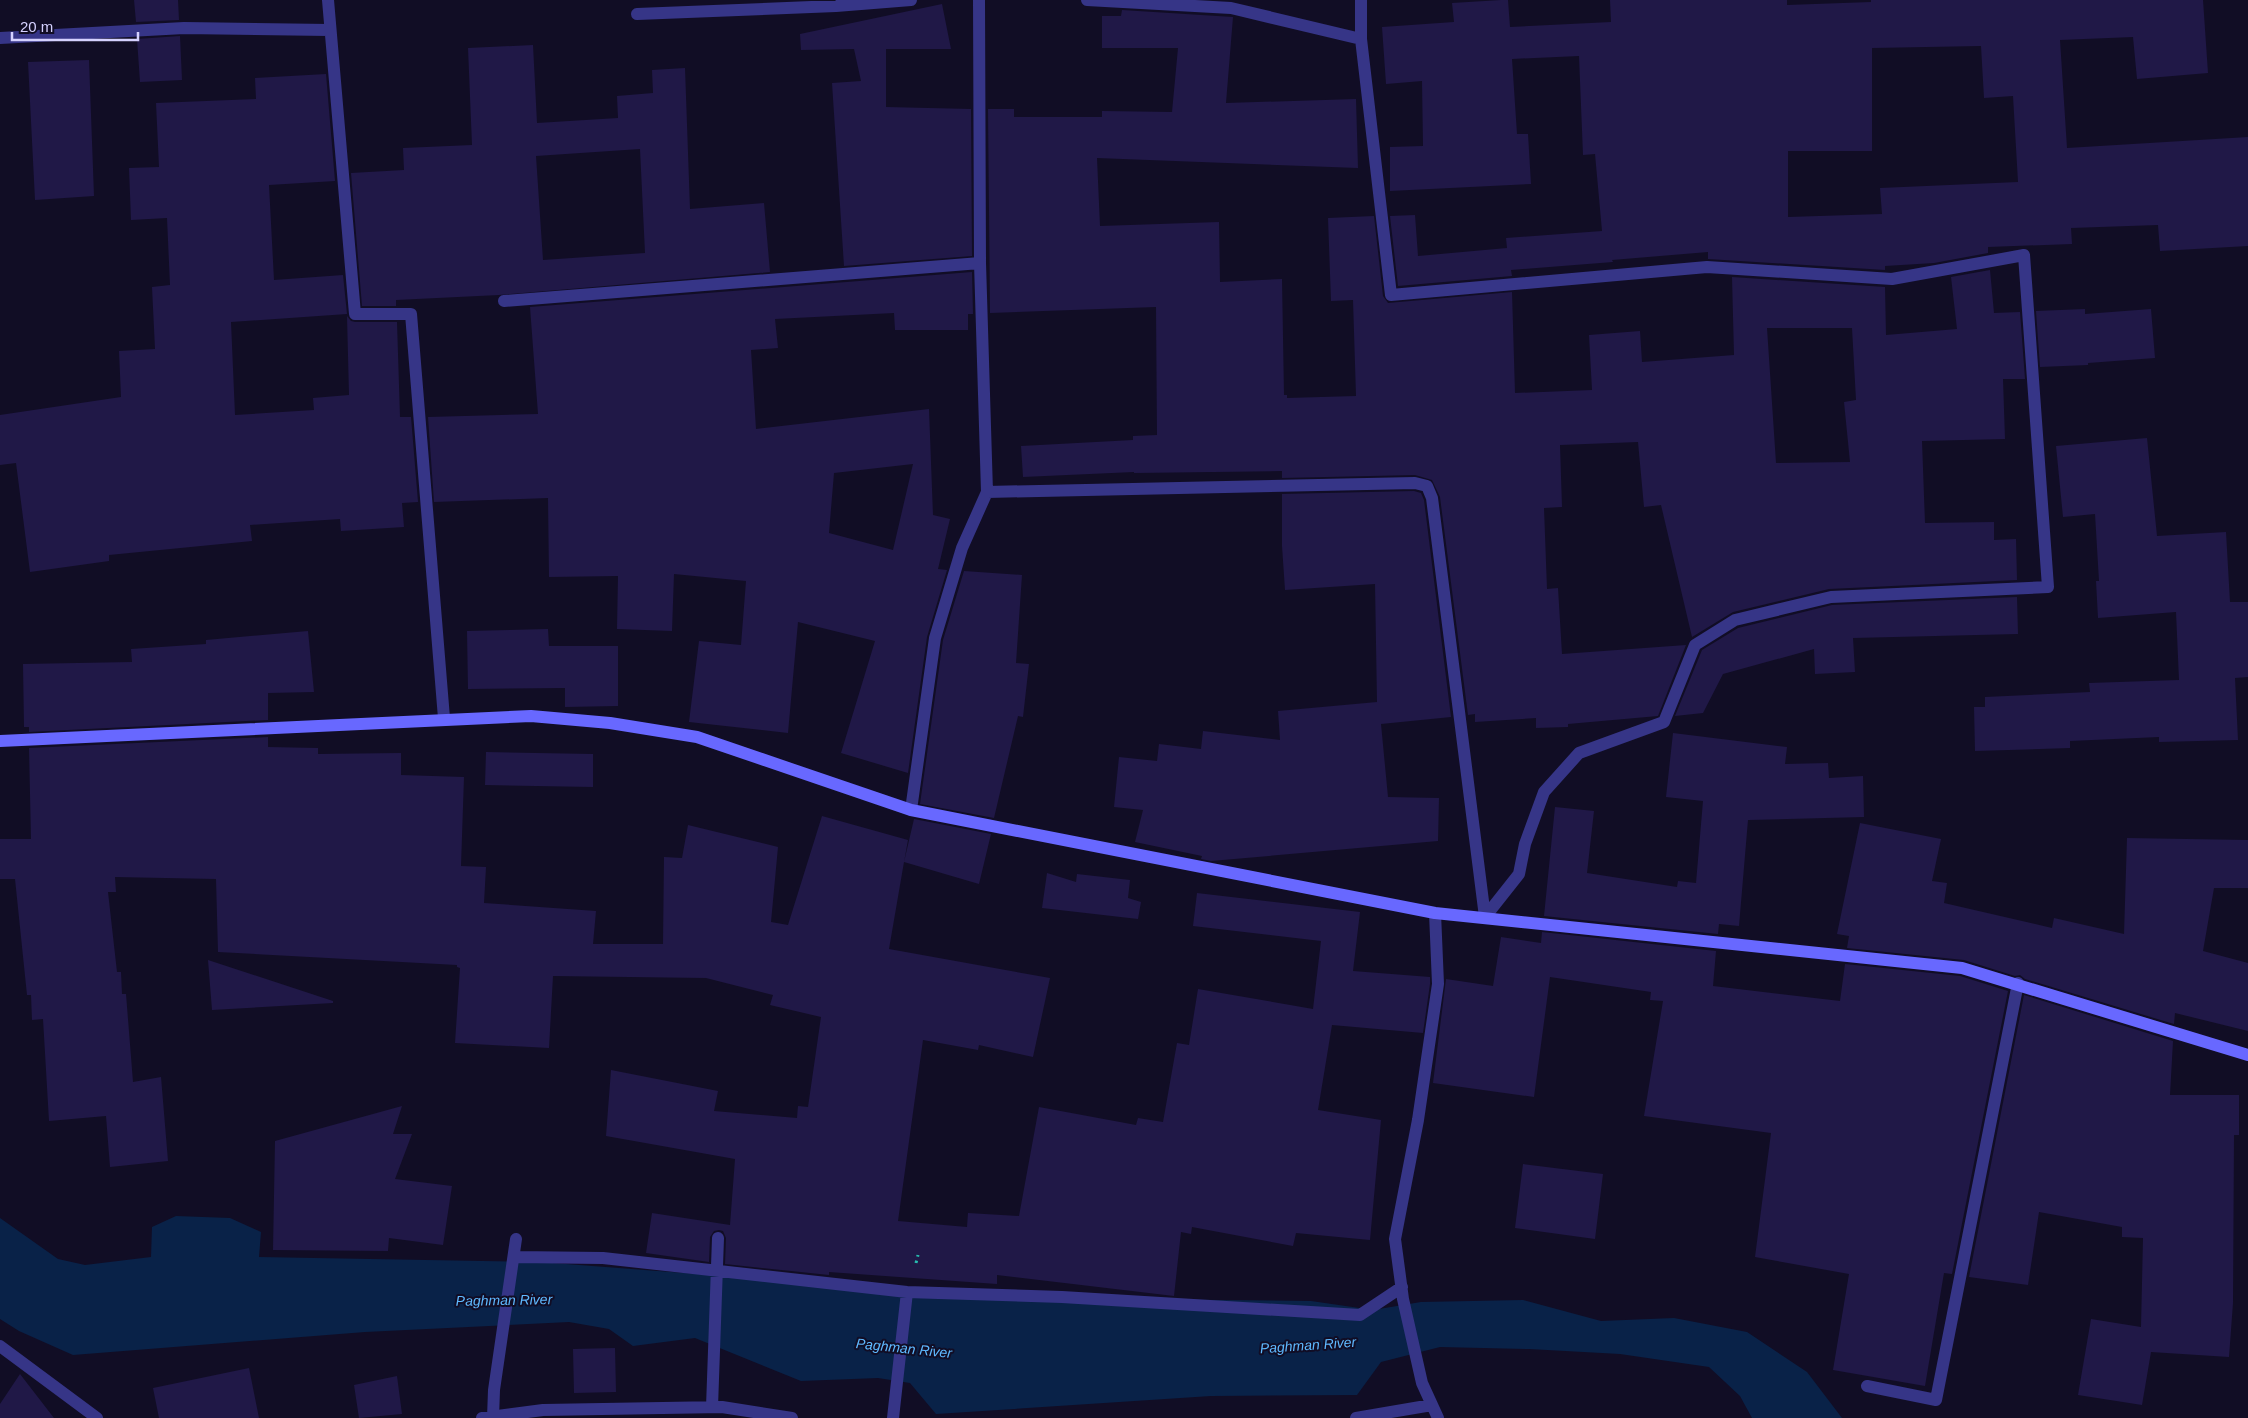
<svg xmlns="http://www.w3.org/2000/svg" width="2248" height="1418" font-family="Helvetica,sans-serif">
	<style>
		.water { fill: #092248 }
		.building { fill: #201847; fill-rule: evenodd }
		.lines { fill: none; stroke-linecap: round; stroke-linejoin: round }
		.path { stroke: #27bdb0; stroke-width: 3; stroke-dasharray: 2.5 4; stroke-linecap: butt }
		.street { stroke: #363587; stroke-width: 12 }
		.secondary { stroke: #6868ff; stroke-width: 12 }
		.labels { text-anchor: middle; stroke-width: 4; stroke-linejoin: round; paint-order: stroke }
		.water-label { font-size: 14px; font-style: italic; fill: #5fb9ff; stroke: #110d25 }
	</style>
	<rect width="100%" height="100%" fill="#110d25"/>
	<!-- water -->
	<path class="water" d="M 176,1216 L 230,1218 L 261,1232 L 259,1257 L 540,1262 L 1011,1298 L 1311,1301 L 1373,1310 L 1421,1302 L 1523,1300 L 1601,1321 L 1674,1318 L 1747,1332 L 1807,1372 L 1842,1418 L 1752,1418 L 1740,1396 L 1709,1367 L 1620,1354 L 1529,1349 L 1440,1347 L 1381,1362 L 1357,1395 L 1211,1396 L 936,1414 L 910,1383 L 878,1378 L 801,1381 L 695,1338 L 633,1346 L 609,1329 L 569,1322 L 365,1332 L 73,1355 L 19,1331 L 0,1319 L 0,1218 L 58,1259 L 85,1265 L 151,1257 L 152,1227 Z"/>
	<!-- building -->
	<path class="building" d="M 134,0 L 178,0 L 179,20 L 136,22 Z
		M 1501,0 L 1508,0 L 1510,27 L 1611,22 L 1610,0 L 1787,0 L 1787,5 L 1871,2 L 1871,0 L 2203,0 L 2208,73 L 2137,79 L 2133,37 L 2060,40 L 2067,148 L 2248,137 L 2248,246 L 2160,251 L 2158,225 L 2071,228 L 2072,244 L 1988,247 L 1988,253 L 1934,263 L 1885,266 L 1885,270 L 1708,259 L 1708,252 L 1612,260 L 1613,262 L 1511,270 L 1512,276 L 1398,286 L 1390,216 L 1415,215 L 1418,256 L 1507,248 L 1506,238 L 1602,231 L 1595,154 L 1583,155 L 1579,56 L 1512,59 L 1517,134 L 1528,134 L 1531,184 L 1390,191 L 1390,147 L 1423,146 L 1422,81 L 1386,84 L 1382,27 L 1454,22 L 1452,3 ZM 1981,46 L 1984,98 L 2013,96 L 2018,182 L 1880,188 L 1882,214 L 1788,217 L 1788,151 L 1872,151 L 1872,48 Z
		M 942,4 L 951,49 L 886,49 L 886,107 L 971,109 L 972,256 L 844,266 L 832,83 L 861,81 L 854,49 L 801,50 L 800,34 Z
		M 1122,10 L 1233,17 L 1226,103 L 1356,99 L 1358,168 L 1097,158 L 1100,226 L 1219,222 L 1220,282 L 1282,279 L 1284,395 L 1287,395 L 1287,398 L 1356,396 L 1353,300 L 1331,301 L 1328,218 L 1374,216 L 1383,296 L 1388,303 L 1512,292 L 1515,393 L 1592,390 L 1589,335 L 1640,331 L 1642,362 L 1734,355 L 1732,277 L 1885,287 L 1886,335 L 1957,329 L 1951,277 L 1990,270 L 1994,313 L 2020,312 L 2025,379 L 2003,379 L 2005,439 L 1922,441 L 1925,523 L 1994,522 L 1994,540 L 2016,539 L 2017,580 L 1829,589 L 1733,612 L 1692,637 L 1661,505 L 1644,507 L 1638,442 L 1560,445 L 1562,507 L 1544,508 L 1547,589 L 1558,588 L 1562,654 L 1686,645 L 1658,716 L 1568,724 L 1568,727 L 1536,728 L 1536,718 L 1475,722 L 1475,714 L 1468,715 L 1440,497 L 1432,480 L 1415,475 L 1282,478 L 1282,471 L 1134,473 L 1134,472 L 1023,477 L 1021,446 L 1133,440 L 1133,436 L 1157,435 L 1156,307 L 990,313 L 988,109 L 1014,109 L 1014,117 L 1102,117 L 1102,111 L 1172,112 L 1178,48 L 1102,48 L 1102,16 L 1121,16 ZM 1767,328 L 1852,328 L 1856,400 L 1844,402 L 1850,462 L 1776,463 Z
		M 180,36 L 182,80 L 140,82 L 137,39 Z
		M 533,45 L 537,123 L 618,118 L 617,96 L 653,93 L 652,70 L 685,68 L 690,209 L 764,203 L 770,272 L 499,295 L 396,300 L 396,306 L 362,306 L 351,173 L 404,170 L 403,148 L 472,145 L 468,48 ZM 640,149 L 645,253 L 543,260 L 536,156 Z
		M 89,60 L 94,196 L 35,200 L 28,62 Z
		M 326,74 L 335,181 L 269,185 L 274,280 L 343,275 L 347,314 L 231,322 L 235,415 L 314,410 L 313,398 L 349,395 L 347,316 L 351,321 L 355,322 L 397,322 L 400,417 L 411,417 L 418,502 L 402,503 L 404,527 L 341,531 L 340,519 L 250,525 L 252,541 L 109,555 L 109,561 L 30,572 L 16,463 L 0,465 L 0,415 L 121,397 L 119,351 L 155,349 L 152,287 L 170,285 L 167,218 L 131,220 L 129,168 L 159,167 L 156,103 L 256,99 L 255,78 Z
		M 972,272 L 973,314 L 968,314 L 968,330 L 895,330 L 894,313 L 775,319 L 778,348 L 751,350 L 756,429 L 929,409 L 933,515 L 950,519 L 938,569 L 947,570 L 927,637 L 908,773 L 841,753 L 875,641 L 798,622 L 788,733 L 689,722 L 699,641 L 741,645 L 746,581 L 674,574 L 672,631 L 617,629 L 618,576 L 549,577 L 548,498 L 434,502 L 428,417 L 538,414 L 530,307 ZM 913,464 L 893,550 L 829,533 L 834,473 Z
		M 2085,309 L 2085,314 L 2151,309 L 2155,358 L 2088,363 L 2088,365 L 2040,367 L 2036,311 Z
		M 2147,438 L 2157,536 L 2226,532 L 2230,602 L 2248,602 L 2248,677 L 2235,678 L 2238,740 L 2159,742 L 2159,737 L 2070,741 L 2070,748 L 1975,751 L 1974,707 L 1985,707 L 1985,697 L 2090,692 L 2089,683 L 2179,680 L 2176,612 L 2098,618 L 2096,581 L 2099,581 L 2095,514 L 2063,517 L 2056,446 Z
		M 1414,491 L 1421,493 L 1424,500 L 1451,717 L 1381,724 L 1388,797 L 1439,798 L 1438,841 L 1211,861 L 1201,859 L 1202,856 L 1135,842 L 1143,810 L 1114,807 L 1119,757 L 1157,761 L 1159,744 L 1201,749 L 1203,731 L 1280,740 L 1278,711 L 1377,702 L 1375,584 L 1285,590 L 1282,546 L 1282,494 Z
		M 964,571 L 1022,575 L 1016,663 L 1029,664 L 1023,717 L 1018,716 L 994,818 L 920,804 L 943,640 Z
		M 2017,597 L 2018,634 L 1853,638 L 1855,672 L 1815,674 L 1814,649 L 1723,674 L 1703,713 L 1675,716 L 1702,650 L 1738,628 L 1832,605 Z
		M 548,629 L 549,646 L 618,646 L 618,706 L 565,707 L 565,688 L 468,689 L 467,631 Z
		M 308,631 L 314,692 L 268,693 L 268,720 L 29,732 L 29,727 L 24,727 L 23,664 L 132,662 L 131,649 L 206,644 L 206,640 Z
		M 1673,733 L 1787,747 L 1785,764 L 1828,763 L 1829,778 L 1863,776 L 1864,817 L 1748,820 L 1739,926 L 1719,924 L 1718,934 L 1544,916 L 1555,807 L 1594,811 L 1587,873 L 1677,887 L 1678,881 L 1696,883 L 1703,801 L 1666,797 Z
		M 268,737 L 268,747 L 318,748 L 318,754 L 401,753 L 401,775 L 464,777 L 461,866 L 486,867 L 484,903 L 596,911 L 593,944 L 663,944 L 664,857 L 682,858 L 688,825 L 778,847 L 771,922 L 788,925 L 822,816 L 908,840 L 904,862 L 914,819 L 991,834 L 979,884 L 904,862 L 889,949 L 1050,978 L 1033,1057 L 979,1045 L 978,1050 L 923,1040 L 898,1221 L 967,1227 L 968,1213 L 1019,1216 L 1039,1107 L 1136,1125 L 1138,1118 L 1163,1122 L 1177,1043 L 1189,1045 L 1198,989 L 1313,1009 L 1321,941 L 1193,926 L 1197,893 L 1360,912 L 1353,971 L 1430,977 L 1430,984 L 1423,1033 L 1332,1025 L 1318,1110 L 1381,1120 L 1370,1240 L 1296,1233 L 1293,1246 L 1192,1227 L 1191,1234 L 1181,1232 L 1174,1296 L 997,1275 L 997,1284 L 829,1272 L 829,1275 L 725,1264 L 726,1238 L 723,1231 L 719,1230 L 714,1231 L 710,1237 L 709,1262 L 646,1253 L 652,1213 L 730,1225 L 735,1159 L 606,1136 L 611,1070 L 718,1091 L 714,1111 L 797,1118 L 798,1106 L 808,1107 L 821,1017 L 770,1005 L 773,995 L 706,978 L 553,976 L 549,1048 L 455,1043 L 460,968 L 457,967 L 457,965 L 218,952 L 216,879 L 115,877 L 116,892 L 108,892 L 117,972 L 121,972 L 122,994 L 126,994 L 133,1082 L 161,1077 L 168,1161 L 110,1167 L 106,1116 L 49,1121 L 43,1019 L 32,1020 L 31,995 L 27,995 L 15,879 L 0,879 L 0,839 L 31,839 L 29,748 Z
		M 486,752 L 593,754 L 593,787 L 485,785 Z
		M 1860,823 L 1941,839 L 1932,881 L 1947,883 L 1944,903 L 2052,928 L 2054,918 L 2124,934 L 2127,838 L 2248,840 L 2248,888 L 2214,888 L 2203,951 L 2248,963 L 2248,1031 L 2175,1013 L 2174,1024 L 2025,979 L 2020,975 L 2015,976 L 1964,960 L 1847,948 L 1849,936 L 1837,934 Z
		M 1047,873 L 1076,882 L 1077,874 L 1130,880 L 1128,898 L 1141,902 L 1138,919 L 1042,908 Z
		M 1542,932 L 1716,951 L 1713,986 L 1840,1001 L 1845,964 L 1960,976 L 2008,991 L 1952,1274 L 1944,1273 L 1925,1386 L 1833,1370 L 1849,1274 L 1755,1257 L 1771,1133 L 1644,1116 L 1663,1001 L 1650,1000 L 1651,992 L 1550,977 L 1534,1097 L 1433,1083 L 1446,979 L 1493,986 L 1501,937 L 1541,943 Z
		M 208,960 L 333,1001 L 333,1003 L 212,1010 Z
		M 2024,995 L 2173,1041 L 2170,1095 L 2239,1095 L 2239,1135 L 2234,1135 L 2233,1303 L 2229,1357 L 2151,1352 L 2142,1405 L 2078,1395 L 2091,1319 L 2141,1327 L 2143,1238 L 2122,1237 L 2122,1227 L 2039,1212 L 2028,1285 L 1969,1277 Z
		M 402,1106 L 393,1134 L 412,1134 L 395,1179 L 452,1186 L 443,1245 L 389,1238 L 388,1251 L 273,1250 L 275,1141 Z
		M 1523,1164 L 1603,1174 L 1595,1239 L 1515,1228 Z
		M 615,1348 L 616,1392 L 574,1393 L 573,1349 Z
		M 249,1368 L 259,1418 L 159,1418 L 153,1388 Z
		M 20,1374 L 54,1418 L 0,1418 L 0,1404 Z
		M 397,1376 L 402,1414 L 359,1418 L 354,1385 Z"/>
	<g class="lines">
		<!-- path -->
		<path class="path" d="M 916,1263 L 918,1255"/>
		<!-- street -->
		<path class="street" d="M 328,0 L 355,314 L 411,314 L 444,718
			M 1087,0 L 1231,8 L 1361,39
			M 1361,0 L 1361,39 L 1391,295 L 1707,267 L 1892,279 L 2024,255 L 2048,587 L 1831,597 L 1735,620 L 1695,645 L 1664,722 L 1579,753 L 1544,792 L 1525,844 L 1519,874 L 1485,917
			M 637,14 L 836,6 L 911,0
			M 0,38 L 184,28 L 329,30
			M 504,301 L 980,263
			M 987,492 L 1415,483 L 1427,486 L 1432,498 L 1485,917
			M 911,810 L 935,638 L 962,548 L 987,492 L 980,263 L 979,0
			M 1435,913 L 1438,984 L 1418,1120 L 1395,1239 L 1403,1299 L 1422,1383 L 1438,1418
			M 514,1257 L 603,1258 L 907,1292 L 1062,1297 L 1360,1315 L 1402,1287
			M 0,1346 L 97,1418
			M 1867,1386 L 1936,1400 L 2018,983
			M 712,1407 L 718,1238
			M 482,1418 L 543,1410 L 722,1407 L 792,1418
			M 493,1418 L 494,1390 L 516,1239
			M 893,1418 L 907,1292
			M 1356,1418 L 1432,1405"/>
		<!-- secondary -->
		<path class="secondary" d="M 0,741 L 531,716 L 610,723 L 697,737 L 911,810 L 1435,913 L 1962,968 L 2248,1055"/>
	</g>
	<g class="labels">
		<!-- water labels -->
		<g class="water-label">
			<text transform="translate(504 1300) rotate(-1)" y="5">Paghman River</text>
			<text transform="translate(1308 1345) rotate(-4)" y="5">Paghman River</text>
			<text transform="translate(904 1348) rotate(6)" y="5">Paghman River</text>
		</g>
	</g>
	<!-- scale -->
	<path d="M12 32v8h126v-8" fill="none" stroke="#d5d1ff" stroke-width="2.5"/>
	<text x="20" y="32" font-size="15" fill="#d5d1ff" stroke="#110d25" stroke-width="4" paint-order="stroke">20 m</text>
</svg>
